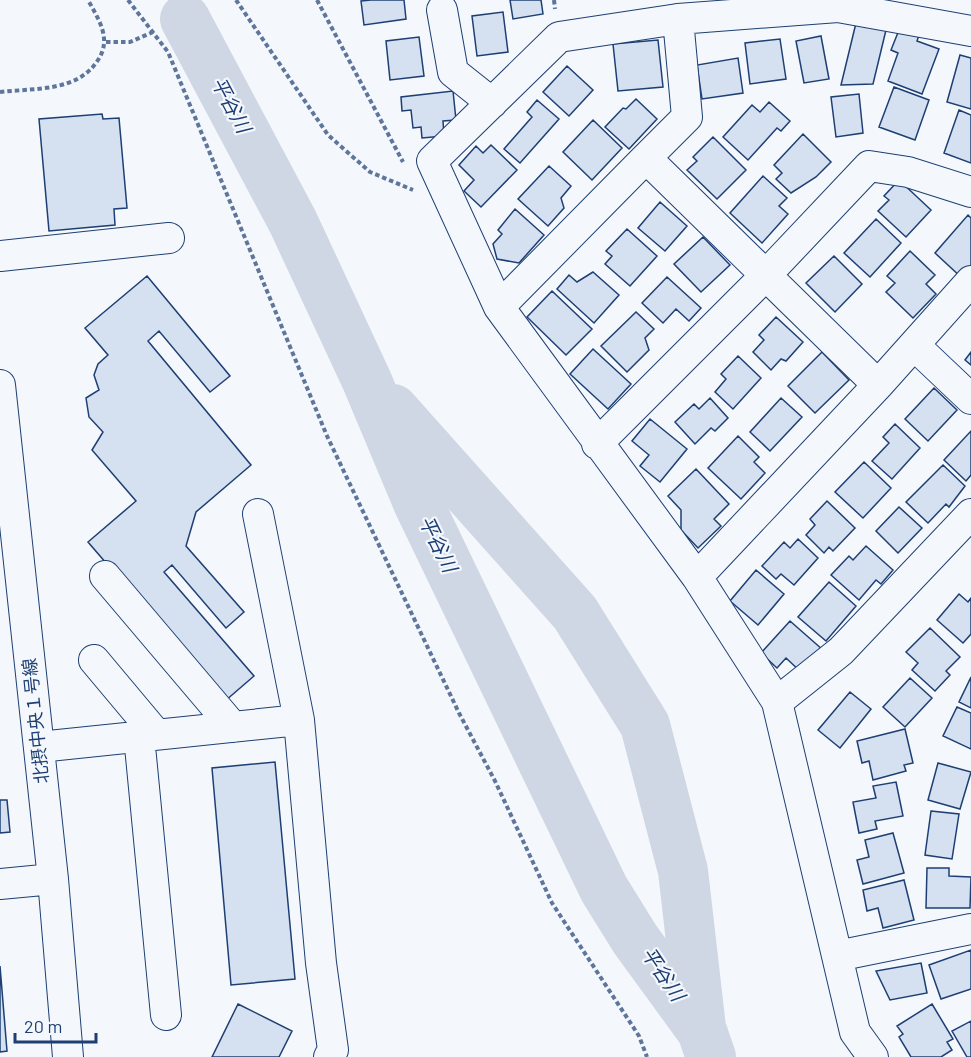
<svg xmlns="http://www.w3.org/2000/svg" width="971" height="1057" font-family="Barlow,'Noto Sans JP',sans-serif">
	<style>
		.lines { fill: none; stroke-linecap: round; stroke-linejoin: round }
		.river { stroke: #cfd7e4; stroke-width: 50 }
		.building { fill: #d5e0f0; stroke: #1d3f73; stroke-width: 1.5 }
		.minor-casing { stroke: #1d3f73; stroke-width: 32 }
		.path { stroke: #5e769c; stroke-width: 4; stroke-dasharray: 4.5 3; stroke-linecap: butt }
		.minor { stroke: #f4f7fb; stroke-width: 30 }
		.labels { text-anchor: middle; stroke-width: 4.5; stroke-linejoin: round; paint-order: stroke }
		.street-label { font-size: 18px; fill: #1d3f73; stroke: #f4f7fb }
		.water-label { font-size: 20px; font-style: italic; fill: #1d3f73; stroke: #f4f7fb }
	</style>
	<rect width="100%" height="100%" fill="#f4f7fb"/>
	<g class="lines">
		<!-- river -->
		<path class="river" d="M 185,19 L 293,222 L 367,381 L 419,505 L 604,889 L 635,939 L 702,1031 L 711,1057
			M 393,409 L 575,613 L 645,725 L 683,871 L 701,1028"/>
	</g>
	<!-- building -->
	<path class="building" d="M 371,0 L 404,0 L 406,19 L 364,25 L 361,1 Z
		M 510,0 L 541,0 L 543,14 L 513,19 Z
		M 503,12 L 508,52 L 477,56 L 472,16 Z
		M 856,23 L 886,30 L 873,84 L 841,85 Z
		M 901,25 L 920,32 L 917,41 L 939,49 L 922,94 L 888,81 L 898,53 L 891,50 Z
		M 821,36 L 829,79 L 804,83 L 796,41 Z
		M 419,37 L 424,76 L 390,80 L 386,41 Z
		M 780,39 L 786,79 L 750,84 L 745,43 Z
		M 658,40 L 663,87 L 618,91 L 613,44 Z
		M 960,55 L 971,58 L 971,109 L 947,102 Z
		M 738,58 L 743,93 L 702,99 L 697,65 Z
		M 567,66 L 593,90 L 569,116 L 543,92 Z
		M 894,87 L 929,100 L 915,140 L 879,127 Z
		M 453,91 L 456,120 L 443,121 L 444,136 L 422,138 L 421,127 L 413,128 L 411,110 L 402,111 L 401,97 Z
		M 859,94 L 863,133 L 836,137 L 831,97 Z
		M 636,99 L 657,119 L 629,149 L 605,127 L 623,108 L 626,109 Z
		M 537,100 L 559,119 L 520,163 L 504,149 L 532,117 L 527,112 Z
		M 769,102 L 790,121 L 781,131 L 777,128 L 748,160 L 723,137 L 752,105 L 760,112 Z
		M 959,110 L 971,115 L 971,163 L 944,153 Z
		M 102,114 L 103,119 L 119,118 L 127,208 L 114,209 L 115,225 L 49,231 L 39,119 Z
		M 593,120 L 622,148 L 592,180 L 563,152 Z
		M 803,134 L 831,162 L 816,177 L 791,193 L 776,179 L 782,173 L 774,165 Z
		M 713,137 L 746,170 L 717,199 L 687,170 L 697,161 L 693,157 Z
		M 491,145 L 517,170 L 481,207 L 464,191 L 474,180 L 459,165 L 476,146 L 483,153 Z
		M 549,166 L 571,186 L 561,198 L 564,208 L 548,226 L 518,199 Z
		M 763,176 L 787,198 L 779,206 L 788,214 L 762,243 L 730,213 Z
		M 899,180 L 931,210 L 906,237 L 878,211 L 889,200 L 884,196 Z
		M 660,202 L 687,226 L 665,251 L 638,228 Z
		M 515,209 L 544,235 L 519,263 L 497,259 L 493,244 L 502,234 L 498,230 Z
		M 968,215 L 971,218 L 971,270 L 963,279 L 935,253 Z
		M 876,219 L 901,243 L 870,277 L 844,253 Z
		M 627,229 L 657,256 L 630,286 L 605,264 L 612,256 L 606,251 Z
		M 703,237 L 730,265 L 701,292 L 674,264 Z
		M 910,251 L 935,275 L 926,284 L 936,294 L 913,318 L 886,292 L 895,283 L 887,276 Z
		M 834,256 L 862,284 L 835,312 L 806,283 Z
		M 593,272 L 619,295 L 594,323 L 557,289 L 569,275 L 577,282 Z
		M 147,276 L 230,376 L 210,392 L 159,331 L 148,341 L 251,465 L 196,512 L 186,546 L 244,612 L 226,628 L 172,565 L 164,572 L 254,676 L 225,701 L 88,542 L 136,501 L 92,450 L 103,432 L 89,417 L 86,398 L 99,390 L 94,375 L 98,364 L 108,355 L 85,328 Z
		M 667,277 L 701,308 L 689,321 L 676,309 L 663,323 L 642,303 Z
		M 552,291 L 592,329 L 566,355 L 527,317 Z
		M 636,312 L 654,329 L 645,338 L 649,350 L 627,372 L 601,346 Z
		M 776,317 L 803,342 L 786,361 L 781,359 L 771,370 L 753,352 L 764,340 L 759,335 Z
		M 593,349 L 631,384 L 608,409 L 570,374 Z
		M 822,352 L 849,380 L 815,413 L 788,386 Z
		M 971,352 L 971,365 L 965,360 Z
		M 738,356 L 761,378 L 733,409 L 715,392 L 726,379 L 721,374 Z
		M 934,388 L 957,410 L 928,441 L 905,419 Z
		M 710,398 L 728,418 L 715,431 L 711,428 L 695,444 L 675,422 L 694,404 L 699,409 Z
		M 781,398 L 802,417 L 770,451 L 750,432 Z
		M 650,419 L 687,449 L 660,482 L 640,466 L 649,455 L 632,441 Z
		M 895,424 L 920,448 L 892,479 L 872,461 L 889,443 L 883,437 Z
		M 971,431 L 971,475 L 966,481 L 944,460 Z
		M 738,436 L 759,457 L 754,462 L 765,473 L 741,499 L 708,468 Z
		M 864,462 L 891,488 L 863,518 L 835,492 Z
		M 943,465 L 965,486 L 949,507 L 946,504 L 928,523 L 906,502 Z
		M 696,469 L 729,504 L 714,519 L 721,526 L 698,548 L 681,530 L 681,510 L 668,496 Z
		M 827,501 L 855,528 L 833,551 L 829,547 L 824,553 L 806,535 L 815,525 L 810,519 Z
		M 899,507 L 922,528 L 898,553 L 876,531 Z
		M 798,539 L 818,558 L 794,585 L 781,574 L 776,579 L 762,566 L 784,542 L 790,548 Z
		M 866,546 L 893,570 L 881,584 L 876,580 L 859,600 L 831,575 L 849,556 L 853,560 Z
		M 756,570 L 784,594 L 758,625 L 730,601 Z
		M 829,582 L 856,606 L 826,641 L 798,617 Z
		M 959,594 L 968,602 L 971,598 L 971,634 L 963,643 L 937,620 Z
		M 790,621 L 823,650 L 802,673 L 786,658 L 777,668 L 761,653 Z
		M 930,628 L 960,657 L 946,671 L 950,675 L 935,691 L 912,670 L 918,663 L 906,652 Z
		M 971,677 L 971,708 L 959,702 Z
		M 910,678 L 932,698 L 905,727 L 883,707 Z
		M 850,692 L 871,709 L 840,748 L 818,730 Z
		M 957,707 L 971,713 L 971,749 L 943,736 Z
		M 905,729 L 913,763 L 904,765 L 906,771 L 873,780 L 869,761 L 862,763 L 857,741 Z
		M 275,762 L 295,979 L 231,985 L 212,768 Z
		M 938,763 L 971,772 L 960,809 L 928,800 Z
		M 896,782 L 903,816 L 875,821 L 877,829 L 859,833 L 853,802 L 876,798 L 873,786 Z
		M 0,800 L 7,800 L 10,832 L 0,833 Z
		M 931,811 L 959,814 L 952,859 L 925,855 Z
		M 893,833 L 904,873 L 863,884 L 857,860 L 869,857 L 865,840 Z
		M 927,868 L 949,868 L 949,876 L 971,877 L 970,908 L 926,908 Z
		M 904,880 L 914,920 L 883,928 L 878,908 L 867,911 L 863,890 Z
		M 971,950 L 971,989 L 941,999 L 929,965 Z
		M 921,963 L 927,993 L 890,1000 L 876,971 Z
		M 0,966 L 7,1051 L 0,1052 Z
		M 238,1004 L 292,1031 L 279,1057 L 212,1057 Z
		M 932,1004 L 953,1039 L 947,1042 L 952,1050 L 941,1057 L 911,1057 L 899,1037 L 903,1034 L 897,1026 Z
		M 971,1021 L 971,1057 L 967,1057 L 952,1031 Z"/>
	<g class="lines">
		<defs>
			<path id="minor" d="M 442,10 L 453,72 L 492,103
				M 646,158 L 687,117 L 678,19
				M 0,256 L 169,238
				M 499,307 L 646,158 L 878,385
				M 914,345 L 971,399
				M 0,385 L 53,879 L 68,1057
				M 597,444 L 765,276 L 869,166 L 908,172 L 971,192
				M 258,514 L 299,720 L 321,963 L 333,1050 L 329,1057
				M 105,576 L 233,727
				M 697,577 L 878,385 L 971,281
				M 94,660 L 156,734
				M 777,702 L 841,651 L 971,514
				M 139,736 L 166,1015
				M 39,747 L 299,720
				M 0,884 L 53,879
				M 837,956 L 971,929
				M 873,1057 L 855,1032 L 777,702 L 697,577 L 499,307 L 432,161 L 559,37 L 678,19 L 838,7 L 971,31"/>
		</defs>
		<!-- minor casing -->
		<use href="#minor" class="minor-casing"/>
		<!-- path -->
		<path class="path" d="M 128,0 L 168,52 L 327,436 L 459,713 L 495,781 L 552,903 L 639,1036 L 647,1057
			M 236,0 L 328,135 L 370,172 L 413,190
			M 317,0 L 403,162
			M 554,0 L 555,9
			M 106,42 L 130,42 L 153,32
			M 0,92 C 35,88 78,92 98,60 C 112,39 99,20 88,0"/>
		<!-- minor -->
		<use href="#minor" class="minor"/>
	</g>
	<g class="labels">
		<!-- street labels -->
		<g class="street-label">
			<text transform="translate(36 721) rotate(-96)" y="6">北摂中央１号線</text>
		</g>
		<!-- water labels -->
		<g class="water-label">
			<text transform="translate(231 105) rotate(62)" y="7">平谷川</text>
			<text transform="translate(438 544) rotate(64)" y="7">平谷川</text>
			<text transform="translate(663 974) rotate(56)" y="7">平谷川</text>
		</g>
	</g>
	<!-- scale -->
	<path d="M15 1033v9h81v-9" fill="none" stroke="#1d3f73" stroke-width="3"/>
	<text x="24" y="1033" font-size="18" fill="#1d3f73" stroke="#f4f7fb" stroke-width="4.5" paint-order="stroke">20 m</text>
</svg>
